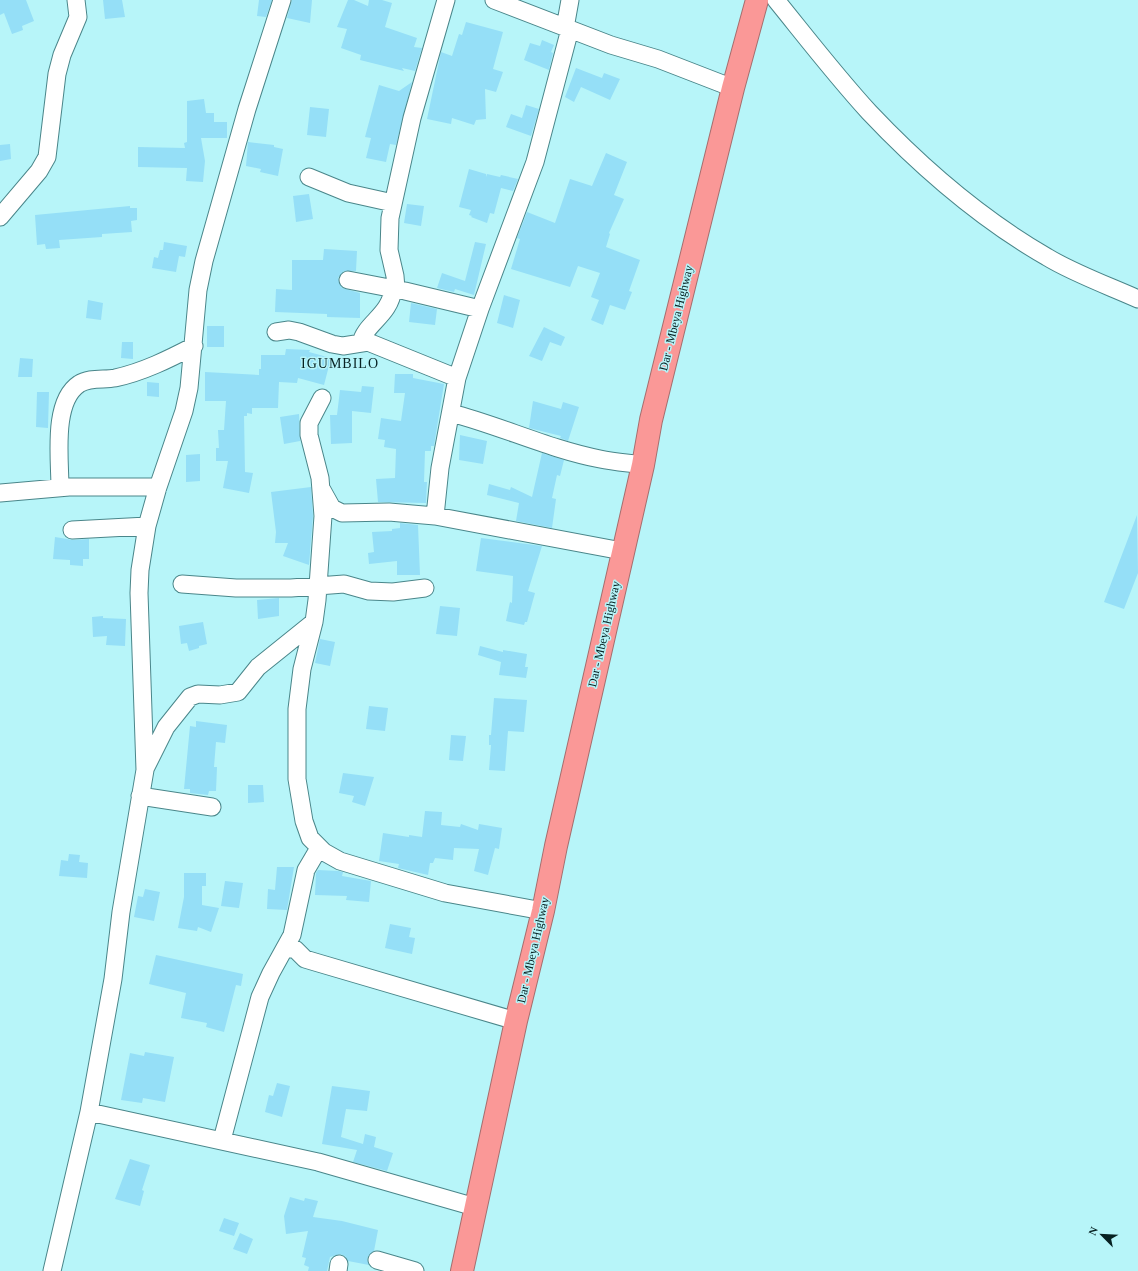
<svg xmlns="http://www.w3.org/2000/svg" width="1138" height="1271" font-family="'Times New Roman',serif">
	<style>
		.building { fill: #95dff7 }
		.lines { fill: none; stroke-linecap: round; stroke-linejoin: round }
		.minor-casing { stroke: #4a868a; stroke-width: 19 }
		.highway-casing { stroke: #a56e6e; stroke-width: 24 }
		.minor { stroke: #fff; stroke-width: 17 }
		.highway { stroke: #fa9897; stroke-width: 22 }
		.labels { text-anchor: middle; stroke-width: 3; stroke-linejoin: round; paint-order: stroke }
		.street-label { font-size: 12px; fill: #072122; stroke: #b7f5f9 }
		.quarter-label { font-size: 14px; letter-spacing: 1px; fill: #072122; stroke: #b7f5f9 }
	</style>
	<rect width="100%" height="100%" fill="#b7f5f9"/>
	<!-- building -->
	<path class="building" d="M 0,0 L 26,0 L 34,21 L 22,26 L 23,30 L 12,34 L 4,13 L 0,15 Z
		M 103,0 L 122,0 L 125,17 L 105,19 Z
		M 259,0 L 272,0 L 266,17 L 257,16 Z
		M 292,0 L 312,0 L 310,23 L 287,18 Z
		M 348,0 L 354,0 L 368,6 L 369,0 L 382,0 L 392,3 L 385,27 L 417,38 L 414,47 L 422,48 L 415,71 L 402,68 L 404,71 L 360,60 L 361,55 L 341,48 L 347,29 L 337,27 Z
		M 466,22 L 503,32 L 493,69 L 503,72 L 496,92 L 485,89 L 486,119 L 476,120 L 474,125 L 452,118 L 451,124 L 427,119 L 441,52 L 452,56 L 459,34 L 462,35 Z
		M 542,40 L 554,45 L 551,52 L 553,53 L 549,70 L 524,60 L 530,43 L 540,46 Z
		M 576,68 L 602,78 L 604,73 L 620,79 L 610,100 L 581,87 L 574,102 L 565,97 Z
		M 412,82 L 396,145 L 390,144 L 386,162 L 366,158 L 371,138 L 365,137 L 379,85 L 399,91 Z
		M 204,99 L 206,113 L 214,113 L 214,122 L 227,122 L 227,138 L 201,138 L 205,161 L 203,182 L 186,181 L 187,168 L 138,167 L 138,147 L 185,148 L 184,143 L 187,142 L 187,101 Z
		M 526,105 L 539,109 L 531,136 L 506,127 L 511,114 L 522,118 Z
		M 310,107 L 329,109 L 326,137 L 307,135 Z
		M 248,142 L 274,145 L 274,147 L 283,149 L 278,176 L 260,172 L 261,169 L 246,166 Z
		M 10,144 L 11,159 L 0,161 L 0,145 Z
		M 606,153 L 627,162 L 614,195 L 624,199 L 609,233 L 610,234 L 606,247 L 640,260 L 629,291 L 632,292 L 625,310 L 610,305 L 603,325 L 591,320 L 599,300 L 591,297 L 600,273 L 578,266 L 570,287 L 511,269 L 520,239 L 517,238 L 527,212 L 555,223 L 570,179 L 592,186 Z
		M 469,169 L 486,174 L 486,177 L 487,174 L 500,177 L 501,175 L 518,179 L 513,191 L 501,188 L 494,214 L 490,213 L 487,223 L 471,217 L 472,216 L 469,215 L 471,210 L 459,207 Z
		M 309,194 L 313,219 L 296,222 L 293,196 Z
		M 407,204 L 424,206 L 421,226 L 404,223 Z
		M 130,206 L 130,208 L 137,208 L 137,220 L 131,221 L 132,232 L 102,234 L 102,237 L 59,240 L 60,248 L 46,249 L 45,244 L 37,245 L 35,215 Z
		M 164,242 L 187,246 L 185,257 L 179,256 L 176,272 L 152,268 L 154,257 L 158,258 L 160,250 L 163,250 Z
		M 475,242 L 486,244 L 474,295 L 455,289 L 454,292 L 437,288 L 442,273 L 465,281 Z
		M 324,249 L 357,251 L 356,271 L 344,271 L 338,278 L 342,288 L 360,293 L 360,318 L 327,317 L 327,314 L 275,312 L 276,289 L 292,290 L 292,260 L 323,260 Z
		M 504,295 L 520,300 L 513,328 L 497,323 Z
		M 88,300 L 103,303 L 101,320 L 86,318 Z
		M 411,303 L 437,309 L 435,325 L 409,322 Z
		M 207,326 L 224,326 L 224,347 L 207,347 Z
		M 544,327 L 565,337 L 561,346 L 550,342 L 542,361 L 529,356 Z
		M 122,342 L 133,342 L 133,359 L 121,358 Z
		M 286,349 L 310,350 L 309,352 L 331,358 L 324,385 L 298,378 L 297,383 L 279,382 L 278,408 L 252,408 L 252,414 L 247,413 L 247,416 L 244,416 L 245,472 L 253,473 L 249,493 L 223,488 L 228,461 L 216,461 L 216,448 L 219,448 L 218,430 L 224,430 L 226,401 L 205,401 L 205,372 L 259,375 L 259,369 L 261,369 L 261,355 L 285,355 Z
		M 20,358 L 33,359 L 32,377 L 18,377 Z
		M 395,374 L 413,374 L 413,378 L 444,384 L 434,446 L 431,446 L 431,451 L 425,451 L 424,482 L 427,482 L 426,503 L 378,502 L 376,479 L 395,478 L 396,449 L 384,447 L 385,440 L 378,439 L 381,418 L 401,421 L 405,393 L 394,393 Z
		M 147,382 L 159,383 L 159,397 L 147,396 Z
		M 362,386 L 374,387 L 371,413 L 352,411 L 352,443 L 331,444 L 330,415 L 337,415 L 340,390 L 361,392 Z
		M 37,392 L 49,392 L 48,428 L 36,427 Z
		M 533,401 L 561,409 L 563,402 L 579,407 L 568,441 L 560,438 L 561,436 L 529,428 Z
		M 299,414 L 300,441 L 284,444 L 280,417 Z
		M 460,435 L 487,441 L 483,464 L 459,460 Z
		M 542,453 L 564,460 L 560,476 L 557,475 L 552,498 L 556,499 L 552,528 L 516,521 L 519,503 L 487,495 L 489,484 L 510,490 L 511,487 L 532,497 Z
		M 200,454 L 200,481 L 186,482 L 186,455 Z
		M 311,487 L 313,516 L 309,565 L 283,556 L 288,543 L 275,543 L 276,532 L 271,492 Z
		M 1137,515 L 1138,573 L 1124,609 L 1104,602 Z
		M 400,523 L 418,525 L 420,575 L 397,575 L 397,561 L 369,564 L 368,553 L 374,552 L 372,532 L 392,531 L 392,529 L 400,528 Z
		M 55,537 L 73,540 L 89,539 L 89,559 L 83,559 L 83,566 L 70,565 L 70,560 L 53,559 Z
		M 481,538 L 542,546 L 528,591 L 535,593 L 527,622 L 525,622 L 524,625 L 506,621 L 510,602 L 512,603 L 513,576 L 476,571 Z
		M 279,598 L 279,616 L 258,619 L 257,600 Z
		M 440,606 L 460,608 L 457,636 L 436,634 Z
		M 103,616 L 103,618 L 126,619 L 125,646 L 106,645 L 107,636 L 93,637 L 92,617 Z
		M 203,622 L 207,644 L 199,646 L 199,648 L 189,651 L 187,643 L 181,644 L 179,626 Z
		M 320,639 L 335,642 L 330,666 L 315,663 Z
		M 480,646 L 503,652 L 503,650 L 527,654 L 525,667 L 528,667 L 526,678 L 499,675 L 501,662 L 478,655 Z
		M 494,698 L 527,700 L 524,732 L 508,731 L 505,771 L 489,770 L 491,745 L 489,745 L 489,735 L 491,735 Z
		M 369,706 L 388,708 L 385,731 L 366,729 Z
		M 196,721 L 227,725 L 225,743 L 216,742 L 214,767 L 217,767 L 216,791 L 209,791 L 208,795 L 190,793 L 190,789 L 184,789 L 190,726 L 196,727 Z
		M 451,735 L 466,736 L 463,761 L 449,760 Z
		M 343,773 L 374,777 L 365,806 L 352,802 L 354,796 L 339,793 Z
		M 248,785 L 263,785 L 264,802 L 248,803 Z
		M 425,811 L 442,812 L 441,825 L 460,827 L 461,824 L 478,830 L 479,824 L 502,828 L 499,849 L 495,848 L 488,875 L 474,871 L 479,849 L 454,848 L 453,860 L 435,858 L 433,863 L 430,863 L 428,875 L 398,868 L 399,864 L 379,861 L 383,833 L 409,837 L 409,835 L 422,837 Z
		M 69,854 L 80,855 L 79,862 L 88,863 L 87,878 L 59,876 L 61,860 L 68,861 Z
		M 277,867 L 294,867 L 287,910 L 267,909 L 268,889 L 275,890 Z
		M 318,870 L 338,871 L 343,872 L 342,876 L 371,881 L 369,902 L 346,900 L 347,896 L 315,895 L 316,873 Z
		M 184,873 L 206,873 L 206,886 L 202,886 L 202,905 L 219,908 L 211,932 L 198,927 L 197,931 L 178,928 L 184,897 Z
		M 225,881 L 243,883 L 239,908 L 221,906 Z
		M 145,889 L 160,892 L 154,921 L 134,917 L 138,896 L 143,897 Z
		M 390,924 L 411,928 L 409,937 L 415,938 L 412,954 L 385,948 Z
		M 156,955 L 243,974 L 241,986 L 236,985 L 224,1032 L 206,1027 L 207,1023 L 181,1018 L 186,993 L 149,984 Z
		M 145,1052 L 174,1057 L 165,1102 L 143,1098 L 142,1103 L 121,1100 L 130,1053 L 144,1056 Z
		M 277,1083 L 290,1086 L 282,1117 L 265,1112 L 269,1095 L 273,1096 Z
		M 332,1086 L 370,1091 L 367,1111 L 346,1109 L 341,1137 L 363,1144 L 365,1134 L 376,1137 L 374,1147 L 393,1153 L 387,1171 L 353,1162 L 357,1150 L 322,1144 Z
		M 130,1159 L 150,1165 L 142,1190 L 144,1191 L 140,1206 L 115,1199 Z
		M 290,1197 L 304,1201 L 305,1198 L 318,1201 L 313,1217 L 342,1221 L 378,1230 L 374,1251 L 367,1258 L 369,1265 L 348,1261 L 345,1256 L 340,1254 L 330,1257 L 327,1271 L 308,1271 L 309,1267 L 304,1265 L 306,1258 L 302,1257 L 308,1231 L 286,1234 L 284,1216 Z
		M 224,1218 L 239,1223 L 234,1236 L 219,1231 Z
		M 240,1233 L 253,1239 L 247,1254 L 233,1249 Z"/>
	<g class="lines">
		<defs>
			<path id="minor" d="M 494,0 L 611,45 L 658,59 L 733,88
				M 776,0 C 806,37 836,76 869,112 C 921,167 981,219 1047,257 C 1073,273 1109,286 1138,299
				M 565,28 L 570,0
				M 309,177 L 348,193 L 393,203
				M 0,217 L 39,171 L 47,157 L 57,74 L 62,55 L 78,17 L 76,0
				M 348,280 L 405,291 L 480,309
				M 396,289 L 395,276 L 389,250 L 390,218 L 412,118 L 446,0
				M 276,332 L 289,330 L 299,332 L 332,344 L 343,346 L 368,342 L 457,378
				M 361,343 C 365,323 390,316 393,289
				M 322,398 L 309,423 L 309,435 L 320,478 L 323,516 L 317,600 L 314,622 L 302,669 L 297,709 L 297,779 L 304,821 L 310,838 L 324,852 L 340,861 L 445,893 L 543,911
				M 451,413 C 501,426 549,449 600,459 C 614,462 629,463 643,465
				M 60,488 C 60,459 52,402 79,384 C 89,377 104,380 115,378 C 143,372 169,359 194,346
				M 322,490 L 332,508 L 342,513 L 389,512 L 435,516 L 622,551
				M 0,493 L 69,487 L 158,487
				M 435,516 L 440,468 L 457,378 L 480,309 L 535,162 L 570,29
				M 72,530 L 147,526
				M 182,584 L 236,588 L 291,588 L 344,584 L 369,591 L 393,592 L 425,588
				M 146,767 L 166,727 L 190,697 L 198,694 L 220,695 L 238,692 L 258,667 L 314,622
				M 140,796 L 212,807
				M 286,949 L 295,949 L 305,959 L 315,962 L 516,1021
				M 89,1112 L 318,1162 L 475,1207
				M 222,1140 L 260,997 L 271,973 L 292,935 L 306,870 L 319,848
				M 377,1260 L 415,1271
				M 52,1271 L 89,1112 L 113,979 L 121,912 L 145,770 L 139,593 L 140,570 L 147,526 L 158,487 L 184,411 L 189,388 L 198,290 L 204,261 L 247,109 L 282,0
				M 338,1271 L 339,1264"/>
			<path id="highway" d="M 462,1271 L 516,1021 L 543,911 L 556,846 L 643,465 L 651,420 L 733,88 L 757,0"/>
		</defs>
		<!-- minor casing -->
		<use href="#minor" class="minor-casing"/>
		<!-- highway casing -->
		<use href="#highway" class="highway-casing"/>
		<!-- minor -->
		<use href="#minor" class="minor"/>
		<!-- highway -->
		<use href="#highway" class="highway"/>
	</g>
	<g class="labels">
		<!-- street labels -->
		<g class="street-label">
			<text transform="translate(676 318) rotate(-76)" y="4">Dar - Mbeya Highway</text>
			<text transform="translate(604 634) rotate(-77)" y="4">Dar - Mbeya Highway</text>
			<text transform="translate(533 950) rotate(-77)" y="4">Dar - Mbeya Highway</text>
		</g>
		<!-- quarter labels -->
		<g class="quarter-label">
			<text x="340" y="368">IGUMBILO</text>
		</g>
	</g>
	<!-- north arrow -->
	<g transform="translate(1102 1235) rotate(294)" stroke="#b7f5f9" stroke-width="3" paint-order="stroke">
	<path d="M0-3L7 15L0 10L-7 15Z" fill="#072122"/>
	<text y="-6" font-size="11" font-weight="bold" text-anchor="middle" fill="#072122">N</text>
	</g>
</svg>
